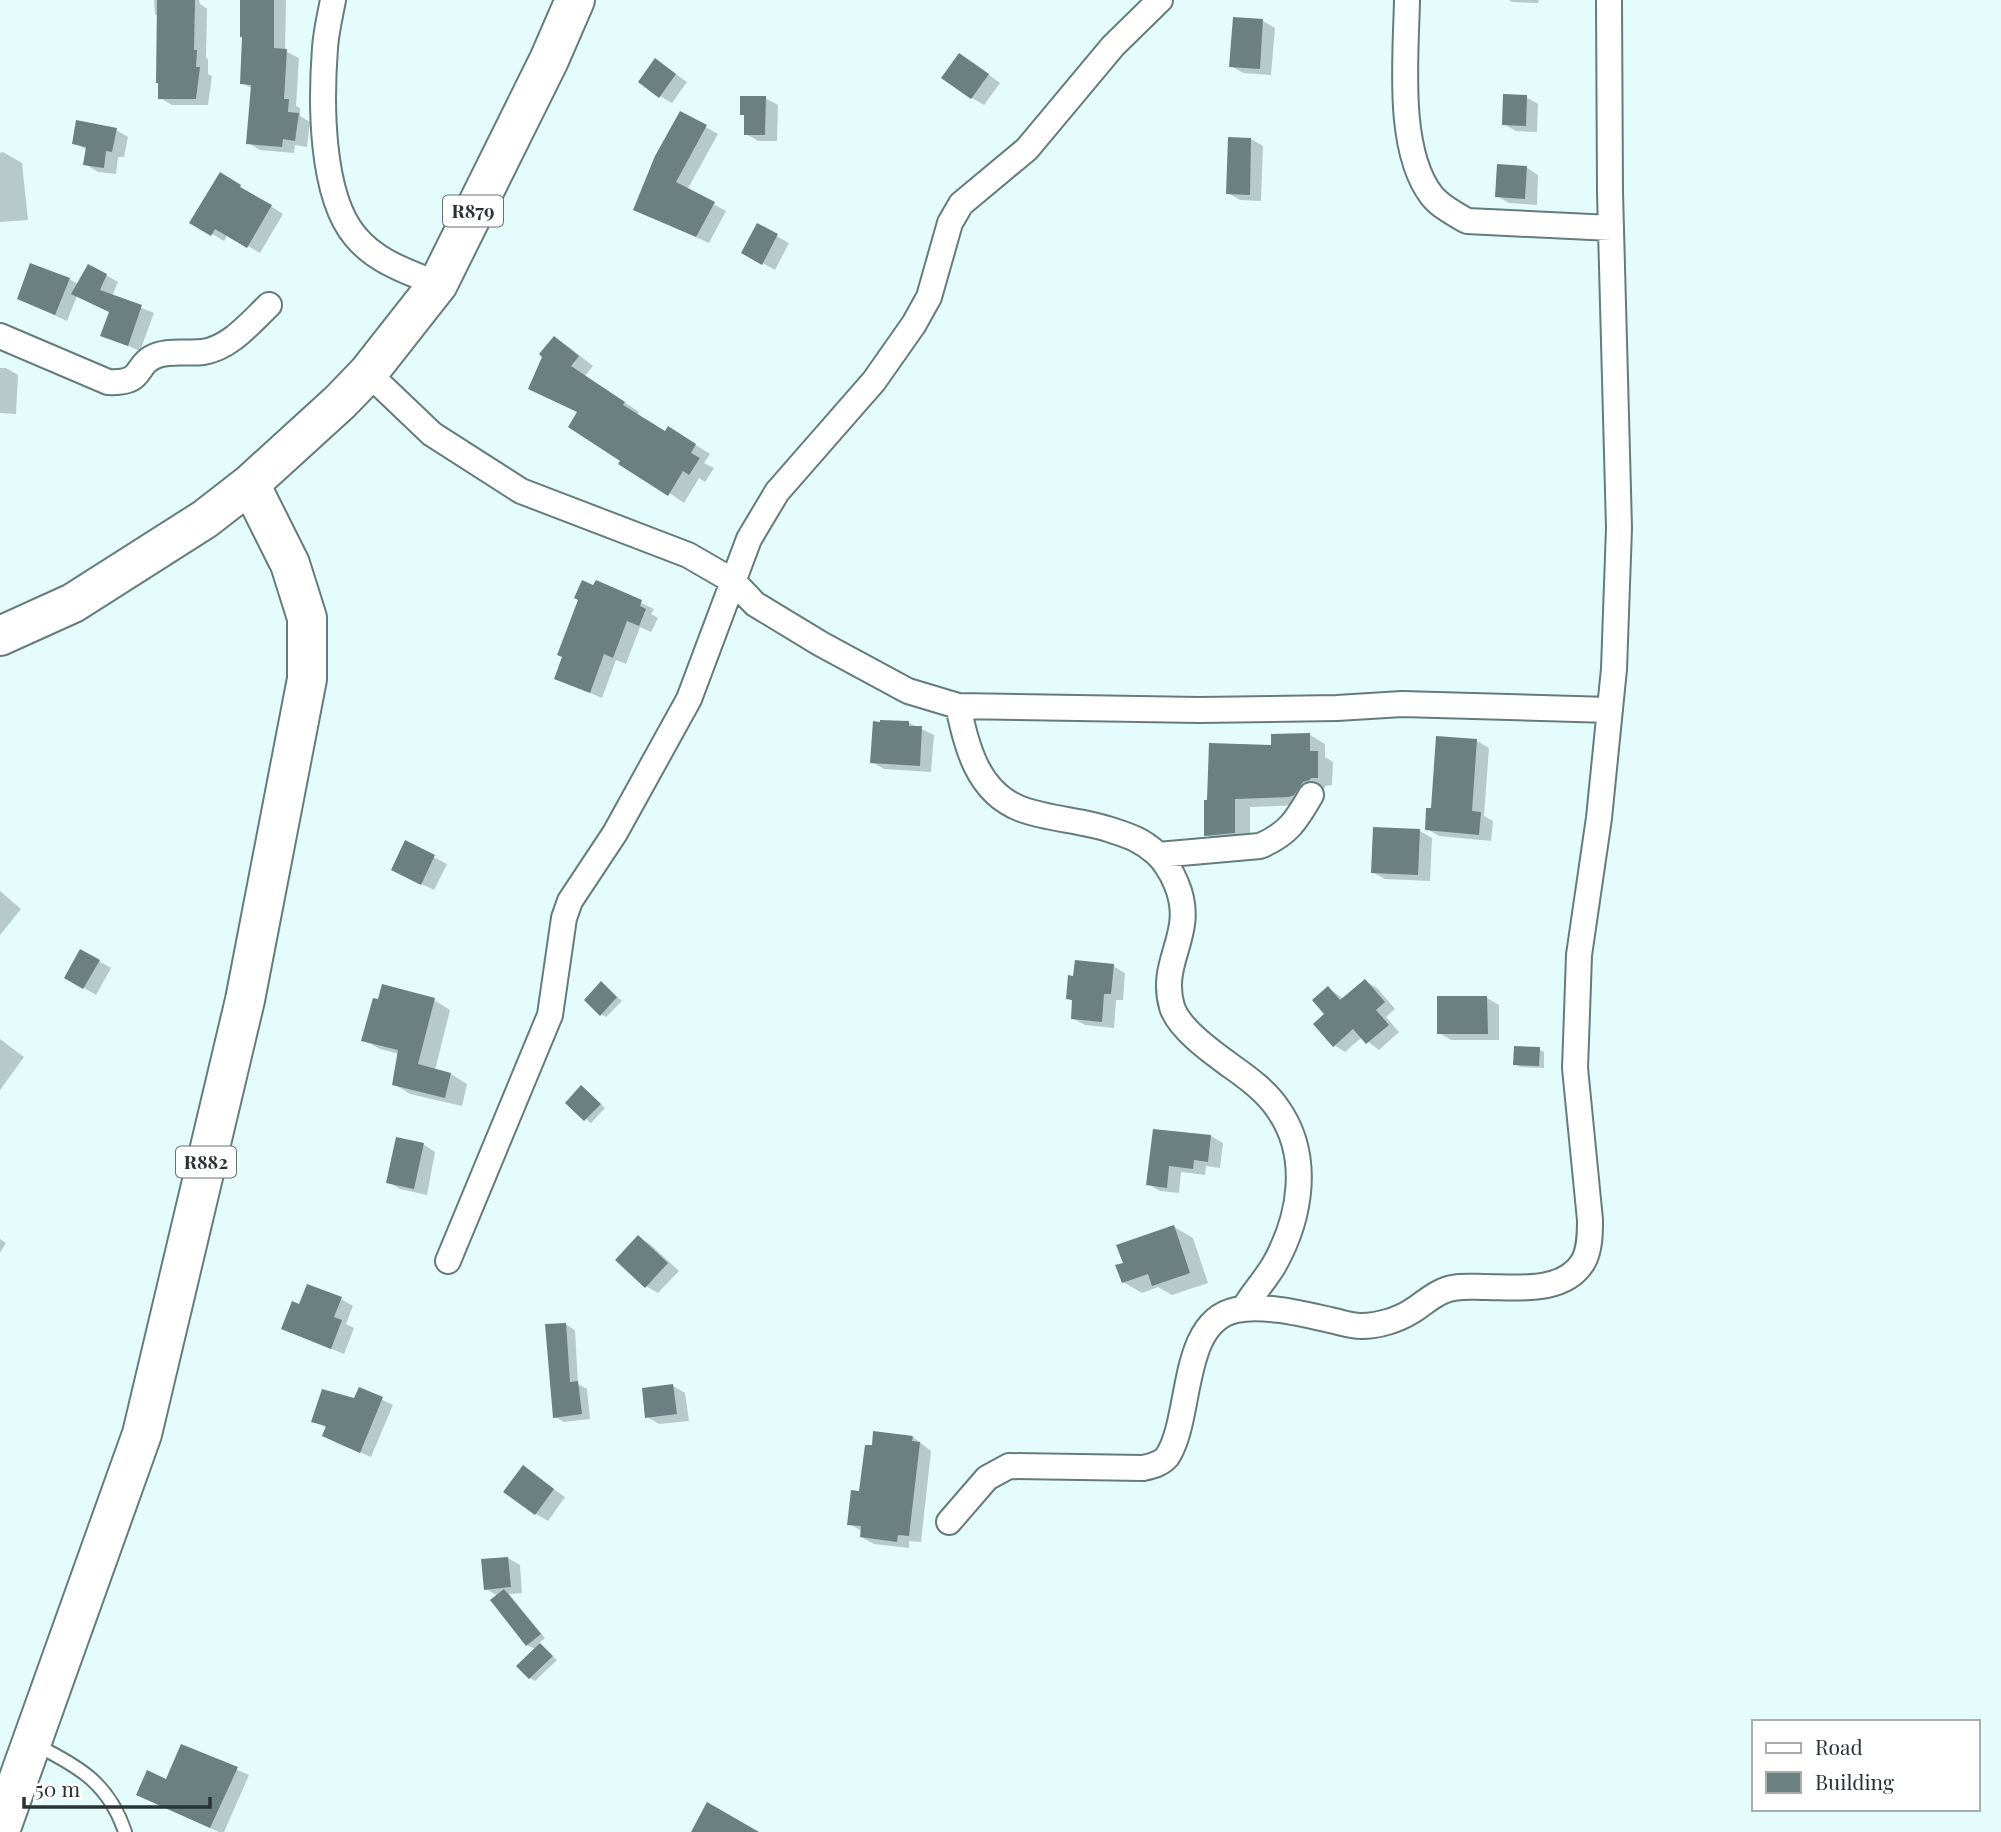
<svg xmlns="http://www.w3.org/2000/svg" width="2001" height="1832" font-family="'Playfair Display',serif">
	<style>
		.shadow { fill: #0003 }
		.building { fill: #6b8080 }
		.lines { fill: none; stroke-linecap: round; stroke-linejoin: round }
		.lane-casing { stroke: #667b7b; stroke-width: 16 }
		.street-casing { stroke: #667b7b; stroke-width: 28 }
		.primary-casing { stroke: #667b7b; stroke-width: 42 }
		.lane { stroke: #fff; stroke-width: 12 }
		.street { stroke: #fff; stroke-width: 24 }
		.primary { stroke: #fff; stroke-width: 38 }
		.labels { text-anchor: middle; stroke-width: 5; stroke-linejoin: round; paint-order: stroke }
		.shield { fill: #fff; stroke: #697070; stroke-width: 2 }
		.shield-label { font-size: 19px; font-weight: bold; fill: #293333 }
	</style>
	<rect width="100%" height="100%" fill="#e4fdfc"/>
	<!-- shadow -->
	<path class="shadow" d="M 154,0 L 199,0 L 200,4 L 207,9 L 206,58 L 208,59 L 208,74 L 212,76 L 208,105 L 172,105 L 160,98 L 159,16 L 155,14 Z
		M 242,0 L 286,0 L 285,51 L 299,58 L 296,106 L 300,108 L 300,116 L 310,122 L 307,147 L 295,145 L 294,153 L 260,150 L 248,143 L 253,89 L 242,83 L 244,38 Z
		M 1509,0 L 1539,0 L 1538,3 L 1512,2 Z
		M 1263,21 L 1275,28 L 1271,75 L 1243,73 L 1231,66 Z
		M 656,60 L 687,82 L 672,103 L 660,96 Z
		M 972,62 L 1000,83 L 984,105 L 972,98 Z
		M 1526,97 L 1538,104 L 1537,132 L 1516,131 L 1504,124 Z
		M 765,98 L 778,105 L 777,141 L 758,141 L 746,134 L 746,116 L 741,114 Z
		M 681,113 L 718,134 L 687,190 L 726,211 L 709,243 L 635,209 Z
		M 116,130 L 128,137 L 124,157 L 118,157 L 116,174 L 98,172 L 85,164 L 87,150 L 74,143 Z
		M 1251,139 L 1263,146 L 1261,201 L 1240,200 L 1228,193 Z
		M 3,152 L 22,163 L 28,220 L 0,222 L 0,153 Z
		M 1526,167 L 1538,175 L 1537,205 L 1509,203 L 1497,196 Z
		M 220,174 L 283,214 L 260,253 L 228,234 L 224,241 L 192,222 Z
		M 758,226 L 789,243 L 775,270 L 744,253 Z
		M 106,275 L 118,282 L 112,296 L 154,313 L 140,351 L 102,335 L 111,312 L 77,296 L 67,321 L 19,299 L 69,279 L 78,284 Z
		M 554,338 L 569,347 L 593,366 L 585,376 L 639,412 L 637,415 L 666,433 L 683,437 L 710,454 L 704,463 L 714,468 L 705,482 L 699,478 L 684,503 L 622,460 L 579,412 Z
		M 0,368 L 6,368 L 18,375 L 16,414 L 0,413 Z
		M 596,582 L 654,609 L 651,614 L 658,618 L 651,632 L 640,627 L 626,664 L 616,660 L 602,698 L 556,678 Z
		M 909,723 L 934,735 L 931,772 L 884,769 L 872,762 Z
		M 1310,735 L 1325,744 L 1325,757 L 1333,762 L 1332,785 L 1325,786 L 1325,788 L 1318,790 L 1305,805 L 1250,807 L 1250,841 L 1221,844 L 1206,835 L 1273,747 Z
		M 1438,738 L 1477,741 L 1489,748 L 1484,816 L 1493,821 L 1491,841 L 1439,836 L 1427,829 L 1433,810 Z
		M 1420,831 L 1432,838 L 1430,881 L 1385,879 L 1372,872 Z
		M 406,843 L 447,864 L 434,890 L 405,876 Z
		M 0,891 L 21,909 L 0,935 Z
		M 81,951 L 111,968 L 96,995 L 66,977 Z
		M 1113,966 L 1125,973 L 1123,1000 L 1116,1000 L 1114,1028 L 1085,1025 L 1072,1018 L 1074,1002 L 1068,998 Z
		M 1365,981 L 1377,988 L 1395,1009 L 1386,1017 L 1399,1032 L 1379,1050 L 1362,1037 L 1345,1052 L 1334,1045 L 1327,1014 L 1328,988 L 1344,999 Z
		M 601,983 L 622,1001 L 606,1017 L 601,1014 Z
		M 1487,998 L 1499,1005 L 1499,1040 L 1451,1040 L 1439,1033 Z
		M 434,1000 L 450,1010 L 435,1070 L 451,1074 L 467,1084 L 462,1106 L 410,1094 L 394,1084 L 399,1054 L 380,1049 L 364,1040 Z
		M 0,1039 L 24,1057 L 0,1090 Z
		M 1539,1049 L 1544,1052 L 1544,1068 L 1520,1067 L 1515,1064 Z
		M 587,1091 L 605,1108 L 591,1123 L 567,1103 Z
		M 1154,1131 L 1211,1136 L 1223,1143 L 1220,1168 L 1206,1166 L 1205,1175 L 1181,1172 L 1179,1193 L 1160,1191 L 1148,1184 Z
		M 423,1144 L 435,1152 L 427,1195 L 400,1189 L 388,1182 Z
		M 1174,1227 L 1193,1238 L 1208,1283 L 1172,1295 L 1158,1287 L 1142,1293 L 1123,1282 L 1125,1264 Z
		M 638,1237 L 650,1244 L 679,1271 L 658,1293 L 646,1286 Z
		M 0,1239 L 6,1243 L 0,1253 Z
		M 341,1299 L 353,1306 L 346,1324 L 354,1328 L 344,1354 L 283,1329 L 300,1306 Z
		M 565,1324 L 575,1330 L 578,1384 L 587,1389 L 590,1419 L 564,1422 L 555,1417 Z
		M 673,1386 L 685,1393 L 689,1421 L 659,1424 L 647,1417 Z
		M 360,1389 L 393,1405 L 371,1457 L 335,1442 L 327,1428 L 313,1421 L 355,1401 Z
		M 913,1437 L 931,1451 L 921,1542 L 909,1541 L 909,1548 L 874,1544 L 861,1537 L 862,1531 L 849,1524 L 861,1493 Z
		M 523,1467 L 565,1497 L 548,1521 L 536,1514 Z
		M 508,1558 L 520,1565 L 522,1593 L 509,1594 L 545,1638 L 538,1644 L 557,1660 L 535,1681 L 530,1678 L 535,1649 L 527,1645 L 498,1596 L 485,1588 Z
		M 182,1746 L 249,1775 L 224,1832 L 219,1832 L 138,1795 L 167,1781 Z"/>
	<!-- building -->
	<path class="building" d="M 157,0 L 195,0 L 194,50 L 197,50 L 196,67 L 200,67 L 196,99 L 158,99 L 158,83 L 156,83 Z
		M 240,0 L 274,0 L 274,48 L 287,49 L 284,99 L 289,99 L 288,112 L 299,113 L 295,141 L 283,139 L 282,147 L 246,144 L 251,85 L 240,84 L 242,37 L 240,37 Z
		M 1233,17 L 1263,19 L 1260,69 L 1229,67 Z
		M 959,53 L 989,74 L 971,99 L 941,78 Z
		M 655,58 L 676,74 L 659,98 L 638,82 Z
		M 1503,94 L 1527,95 L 1526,126 L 1502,125 Z
		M 740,96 L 766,96 L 765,135 L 744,135 L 744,115 L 740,115 Z
		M 680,111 L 707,125 L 676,182 L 715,202 L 696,237 L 633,210 L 655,156 Z
		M 76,120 L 117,128 L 112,152 L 106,151 L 104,168 L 83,165 L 86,147 L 72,144 Z
		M 1228,137 L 1251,138 L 1250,195 L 1226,194 Z
		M 1497,164 L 1527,166 L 1525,199 L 1495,197 Z
		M 220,172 L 241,185 L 240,187 L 272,205 L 247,248 L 215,229 L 211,236 L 189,223 Z
		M 757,223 L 778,234 L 762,265 L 741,253 Z
		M 30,263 L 70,278 L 55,315 L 17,299 Z
		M 88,264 L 107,274 L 100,290 L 142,305 L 128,346 L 100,336 L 109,312 L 71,294 Z
		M 554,336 L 579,356 L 571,366 L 625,402 L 623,405 L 665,431 L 668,426 L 696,444 L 691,453 L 700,458 L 689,475 L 683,471 L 668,496 L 618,464 L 620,461 L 568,427 L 577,412 L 528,389 L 542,357 L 539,354 Z
		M 582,580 L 593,585 L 596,580 L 642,600 L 640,606 L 646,609 L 639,626 L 627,621 L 613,658 L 604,654 L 590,693 L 554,679 L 562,657 L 557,655 L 578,600 L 574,598 Z
		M 880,720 L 909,721 L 909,726 L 922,726 L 920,766 L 870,763 L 873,721 L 880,722 Z
		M 1310,733 L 1310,751 L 1318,751 L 1318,778 L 1311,778 L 1310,780 L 1303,782 L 1294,795 L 1289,797 L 1235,799 L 1235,833 L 1204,836 L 1204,800 L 1207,800 L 1209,743 L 1271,745 L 1271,734 Z
		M 1436,736 L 1477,739 L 1472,811 L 1481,812 L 1479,835 L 1425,830 L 1426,808 L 1431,808 Z
		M 1373,827 L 1420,829 L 1418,875 L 1371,873 Z
		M 405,840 L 435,855 L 421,885 L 391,870 Z
		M 80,949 L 100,960 L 83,989 L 64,978 Z
		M 1075,960 L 1114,964 L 1111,994 L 1104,994 L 1102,1022 L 1071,1019 L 1072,1000 L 1066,999 L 1068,975 L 1073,976 Z
		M 1365,979 L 1385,1002 L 1376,1010 L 1389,1025 L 1366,1044 L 1353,1029 L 1333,1047 L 1313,1024 L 1324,1014 L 1312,1000 L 1328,986 L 1340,1000 Z
		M 601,981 L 617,997 L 600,1016 L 584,1000 Z
		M 382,984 L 435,998 L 418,1064 L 451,1073 L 445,1098 L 392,1085 L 398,1050 L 361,1041 L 373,998 L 378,999 Z
		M 1437,996 L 1487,996 L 1488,1034 L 1437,1034 Z
		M 1514,1046 L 1540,1047 L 1539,1066 L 1513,1065 Z
		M 581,1085 L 601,1104 L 584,1121 L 565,1103 Z
		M 1153,1129 L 1211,1135 L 1208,1162 L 1194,1160 L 1193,1169 L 1169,1166 L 1167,1188 L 1146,1185 Z
		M 396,1137 L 424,1143 L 414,1189 L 386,1183 Z
		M 1174,1225 L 1190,1273 L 1152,1286 L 1148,1274 L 1122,1283 L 1115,1265 L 1123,1263 L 1116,1245 Z
		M 638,1235 L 668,1263 L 645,1288 L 615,1260 Z
		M 307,1284 L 342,1297 L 334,1317 L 342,1320 L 331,1349 L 281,1329 L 292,1301 L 299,1304 Z
		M 566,1323 L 570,1382 L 578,1381 L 582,1414 L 553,1418 L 545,1324 Z
		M 673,1384 L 677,1414 L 645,1418 L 642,1388 Z
		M 359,1387 L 383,1397 L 360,1453 L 322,1436 L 326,1426 L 311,1422 L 322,1389 L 354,1398 Z
		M 873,1431 L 913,1436 L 912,1441 L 920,1442 L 909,1536 L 898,1535 L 897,1542 L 860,1537 L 861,1526 L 847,1525 L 851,1490 L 859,1491 L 865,1445 L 872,1445 Z
		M 523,1465 L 554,1489 L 535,1515 L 503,1492 Z
		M 508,1557 L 511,1587 L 484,1590 L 481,1559 Z
		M 504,1589 L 541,1634 L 526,1646 L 490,1600 Z
		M 540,1643 L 553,1656 L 529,1679 L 516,1666 Z
		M 181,1744 L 238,1767 L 210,1828 L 136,1795 L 147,1770 L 166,1779 Z
		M 707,1802 L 759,1832 L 691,1832 Z"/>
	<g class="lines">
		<defs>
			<path id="lane" d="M 36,1745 C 80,1767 109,1784 125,1832"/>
			<path id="street" d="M 333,0 C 330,16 326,32 325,48 C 321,100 320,194 355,236 C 376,262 408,272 438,284
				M 1407,0 C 1406,56 1396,150 1432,196 C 1441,207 1455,214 1467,221 L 1611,228
				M 0,336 L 108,382 C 147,384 132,364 158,355 C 173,350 188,354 203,352 C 230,348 250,323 269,305
				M 368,373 L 432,434 L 521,491 L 688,555 L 733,581 L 755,604 L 821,644 L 908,691 L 958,706 L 1199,710 L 1337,708 L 1402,704 L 1610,710
				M 958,706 C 967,747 977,792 1021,809 C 1051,820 1084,820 1114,831 C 1130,836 1143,841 1156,853 C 1164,860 1172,873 1176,883 C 1198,934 1158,959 1172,1007 C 1179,1029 1213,1053 1231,1066 C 1248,1078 1267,1092 1278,1109 C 1311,1156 1301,1217 1274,1265 C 1265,1280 1253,1293 1244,1308
				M 1158,855 L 1260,846 C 1288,834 1296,821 1311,795
				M 448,1261 L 550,1015 L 564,918 L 570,901 L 615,833 L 689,699 L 749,539 L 777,492 L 874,381 L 914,324 L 929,297 L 950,223 L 961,204 L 1027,149 L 1113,46 L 1160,0
				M 949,1522 L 987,1478 L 1009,1466 L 1143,1468 C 1152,1466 1161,1464 1167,1457 C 1193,1418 1179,1322 1236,1310 C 1263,1304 1303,1314 1330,1320 C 1340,1322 1351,1326 1361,1326 C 1378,1326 1398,1320 1412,1311 C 1422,1305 1431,1296 1443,1291 C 1456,1285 1471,1287 1485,1287 C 1516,1287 1563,1294 1583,1262 C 1590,1250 1590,1233 1590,1220 L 1575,1068 L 1577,1013 L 1579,955 L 1599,818 L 1614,669 L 1619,528 L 1610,192 L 1609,0"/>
			<path id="primary" d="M 0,636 L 73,603 L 205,519 L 250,484 L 340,402 L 368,373 L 438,284 L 549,60 L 575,0
				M 0,1831 L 142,1434 L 245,1000 L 307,679 L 307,618 L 290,564 L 250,484"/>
		</defs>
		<!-- lane casing -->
		<use href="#lane" class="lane-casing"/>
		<!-- street casing -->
		<use href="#street" class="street-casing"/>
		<!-- primary casing -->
		<use href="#primary" class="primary-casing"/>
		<!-- lane -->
		<use href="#lane" class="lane"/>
		<!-- street -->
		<use href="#street" class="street"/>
		<!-- primary -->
		<use href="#primary" class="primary"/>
	</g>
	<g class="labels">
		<!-- shield labels -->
		<g class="shield">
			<rect x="443" y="195.5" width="60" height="31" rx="5"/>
			<rect x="176" y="1146.5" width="60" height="31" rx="5"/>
		</g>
		<g class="shield-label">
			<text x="473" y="218">R879</text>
			<text x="206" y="1169">R882</text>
		</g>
	</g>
	<!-- legend -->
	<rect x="1752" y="1720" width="228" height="91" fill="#ffffff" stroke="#a9adad" stroke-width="2"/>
	<rect x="1766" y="1743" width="35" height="10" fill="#ffffff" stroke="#a9adad" stroke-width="2"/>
	<text x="1815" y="1755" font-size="21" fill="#293333">Road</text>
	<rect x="1766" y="1772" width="35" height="21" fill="#6b8080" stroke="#a9adad" stroke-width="2"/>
	<text x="1815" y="1790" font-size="21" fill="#293333">Building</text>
	<!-- scale -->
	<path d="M24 1797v10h186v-10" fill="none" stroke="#293333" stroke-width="3.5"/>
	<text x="35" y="1797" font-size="21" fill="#293333" stroke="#ffffff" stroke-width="5" paint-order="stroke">50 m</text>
</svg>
